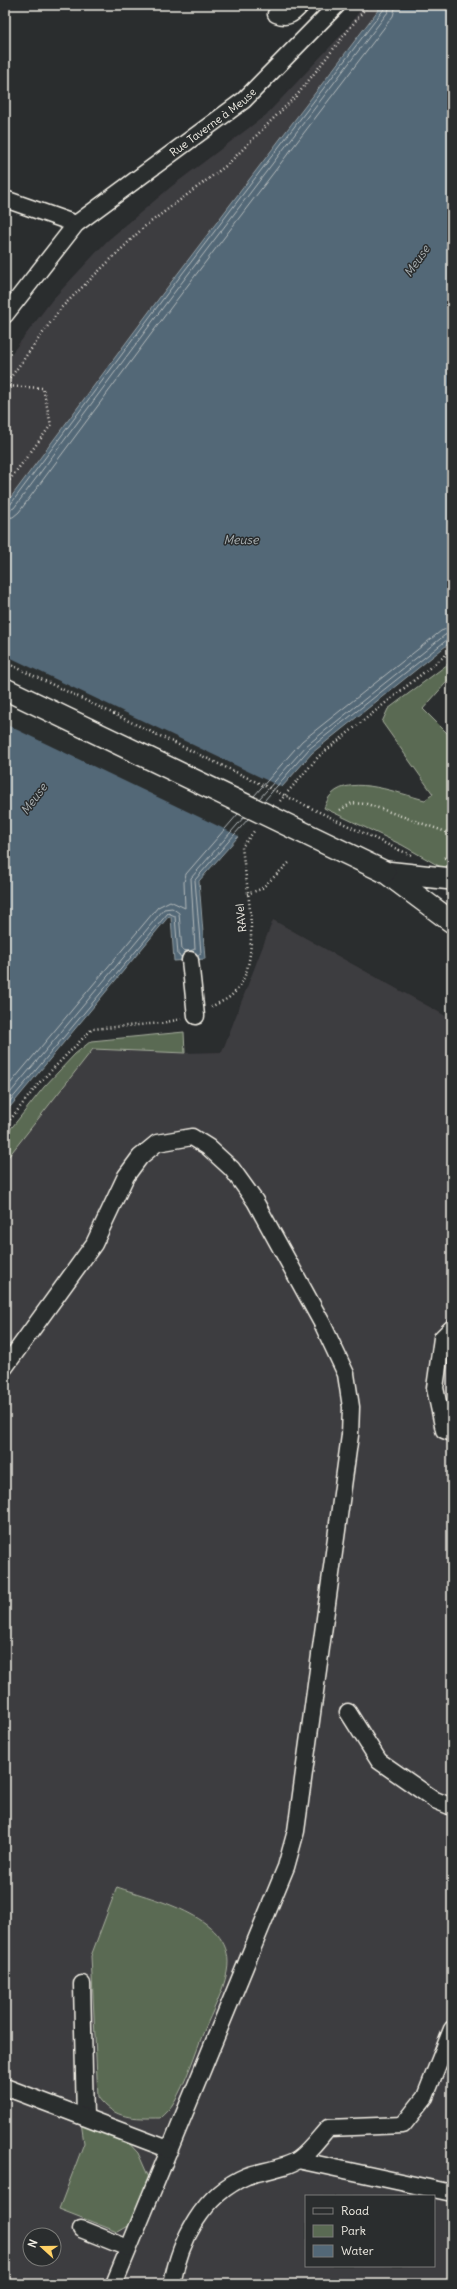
<svg xmlns="http://www.w3.org/2000/svg" width="457" height="2289" font-family="Delius,sans-serif">
	<style>
		.built { fill: #3e3c40; fill-rule: evenodd }
		.green { fill: #5a6a53; stroke: #a7ae9e }
		.water { fill: #536877; stroke: #939fa4 }
		.pier { fill: #2a2d2e }
		.lines { fill: none; stroke-linecap: round; stroke-linejoin: round }
		.shore { stroke: #b4babb; stroke-width: 1 }
		.minor-casing { stroke: #f4f1e8; stroke-width: 19 }
		.major-casing { stroke: #f4f1e8; stroke-width: 24 }
		.path { stroke: #f4f1e8; stroke-width: 2.5; stroke-dasharray: 1 3; stroke-linecap: butt }
		.minor { stroke: #2a2d2e; stroke-width: 16 }
		.major { stroke: #2a2d2e; stroke-width: 21 }
		.major-bridge-casing { stroke: #f4f1e8; stroke-width: 24; stroke-linecap: butt }
		.path-bridge { stroke: #f4f1e8; stroke-width: 2.5; stroke-dasharray: 1 3; stroke-linecap: butt }
		.major-bridge { stroke: #2a2d2e; stroke-width: 21 }
		.labels { text-anchor: middle; stroke-width: 3; stroke-linejoin: round; paint-order: stroke }
		.street-label { font-size: 11px; fill: #f4f1e8; stroke: #2a2d2e }
		.water-label { font-size: 12px; font-style: italic; fill: #acb3b5; stroke: #2a2d2e }
	</style>
	<rect width="100%" height="100%" fill="#2a2d2e"/>
	<filter id="ink" filterUnits="userSpaceOnUse"><feTurbulence type="fractalNoise" baseFrequency=".025" numOctaves="2"/><feDisplacementMap in="SourceGraphic" scale="8" xChannelSelector="R" yChannelSelector="G"/><feConvolveMatrix kernelMatrix="1 2 1 2 8 2 1 2 1" color-interpolation-filters="sRGB"/></filter>
	<g filter="url(#ink)">
		<!-- built -->
		<path class="built" d="M 364,5 L 382,5 L 163,293 L 5,505 L 5,362 L 52,300 L 107,241 L 172,186 L 266,115 L 345,31 Z
			M 273,920 L 444,1015 L 452,1022 L 452,2284 L 5,2284 L 5,1161 L 93,1049 L 185,1053 L 222,1052 ZM 306,2196 L 434,2196 L 434,2266 L 306,2266 ZM 30,2235 L 54,2235 L 54,2259 L 30,2259 Z"/>
		<!-- green -->
		<path class="green" d="M 452,661 L 452,676 L 423,709 L 452,738 L 452,871 L 446,870 L 402,845 L 324,808 C 326,804 328,797 332,794 C 352,774 400,794 425,800 L 433,794 L 382,722 L 388,709 Z
			M 184,1032 L 185,1053 L 93,1049 L 5,1161 L 5,1136 L 44,1087 L 75,1054 L 91,1041 Z
			M 117,1887 C 154,1900 238,1917 227,1972 C 223,1992 212,2012 204,2031 C 196,2051 185,2085 174,2102 C 171,2108 165,2113 160,2118 C 134,2118 115,2120 98,2097 L 91,1956 Z
			M 81,2122 L 126,2140 L 138,2153 L 150,2180 L 137,2221 L 118,2232 L 59,2209 L 84,2143 Z"/>
		<!-- water -->
		<path class="water" d="M 382,5 L 452,5 L 452,641 L 312,753 L 199,881 L 205,959 L 174,961 L 171,917 L 169,916 L 5,1113 L 5,505 L 163,293 Z"/>
		<!-- pier -->
		<path class="pier" d="M 5,655 L 283,788 L 241,837 L 5,724 Z"/>
		<g class="lines">
			<!-- shore -->
			<path class="shore" d="M 5,507 L 10,505 L 166,295 L 384,9 L 385,5
				M 5,512 L 14,508 L 170,298 L 388,12 L 390,5
				M 5,518 L 13,517 L 19,512 L 175,302 L 393,16 L 396,5
				M 254,796 L 302,741 L 441,631 L 452,627
				M 259,799 L 306,746 L 445,635 L 452,633
				M 264,801 L 309,749 L 448,639 L 452,638
				M 190,951 L 195,949 L 191,878 L 244,817
				M 198,955 L 201,953 L 195,880 L 248,819
				M 5,1090 L 158,907 L 170,901 L 185,908 L 184,882 L 186,874 L 238,814
				M 5,1099 L 164,909 L 172,908 L 179,913 L 182,950 L 189,951
				M 5,1107 L 168,913 L 175,916 L 178,955 L 182,957"/>
			<defs>
				<g id="minor">
					<path d="M 276,14 C 288,19 293,14 301,5"/>
					<path d="M 5,199 L 76,224"/>
					<path id="s1" d="M 5,315 L 76,224 L 244,100 L 337,5"/>
					<path d="M 190,960 L 196,1016"/>
					<path d="M 452,1328 L 442,1338 L 435,1388 L 444,1430 L 452,1433"/>
					<path d="M 5,1367 L 94,1244 L 126,1176 L 140,1157 L 157,1143 L 192,1137 L 208,1147 L 232,1169 L 255,1201 L 322,1323 L 346,1374 L 351,1407 L 350,1435 L 296,1831 L 286,1867 L 114,2284"/>
					<path d="M 348,1712 L 379,1761 L 435,1800 L 452,1807"/>
					<path d="M 82,1984 L 85,2117"/>
					<path d="M 5,2087 L 168,2149"/>
					<path d="M 298,2160 L 452,2193"/>
					<path d="M 81,2229 L 128,2248"/>
					<path d="M 172,2284 C 180,2240 203,2194 247,2176 C 261,2171 287,2168 299,2159 C 310,2151 319,2138 328,2128 L 403,2125 L 425,2097 L 452,2029"/>
				</g>
				<path id="major" d="M 385,872 L 452,922
					M 385,872 L 452,879"/>
			</defs>
			<!-- minor casing -->
			<use href="#minor" class="minor-casing"/>
			<!-- major casing -->
			<use href="#major" class="major-casing"/>
			<!-- path -->
			<path class="path" d="M 5,385 L 61,308 L 144,227 L 227,165 L 298,94 L 368,5
				M 5,386 L 43,388 L 51,425 L 5,486
				M 280,801 L 319,756 L 452,650
				M 340,810 L 352,803 L 367,804 L 452,834
				M 399,850 L 412,855
				M 444,858 L 452,857
				M 247,894 L 261,889 L 291,861
				M 211,1007 C 218,1003 227,1000 232,995 C 265,966 246,886 242,847 L 255,830
				M 5,1126 L 40,1082 L 92,1029 L 162,1023 L 181,1019"/>
			<!-- minor -->
			<use href="#minor" class="minor"/>
			<!-- major -->
			<use href="#major" class="major"/>
			<defs>
				<path id="major-bridge" d="M 5,689 L 385,872"/>
			</defs>
			<!-- major-bridge casing -->
			<use href="#major-bridge" class="major-bridge-casing"/>
			<!-- path-bridge -->
			<path class="path-bridge" d="M 5,662 L 399,850"/>
			<!-- major-bridge -->
			<use href="#major-bridge" class="major-bridge"/>
		</g>
	</g>
	<g class="labels">
		<!-- street labels -->
		<g class="street-label">
			<text dy="4" stroke="none"><textPath href="#s1" startOffset="286">Rue Taverne à Meuse</textPath></text>
			<text transform="translate(241 918) rotate(-96)" y="4">RAVel</text>
		</g>
		<!-- water labels -->
		<g class="water-label">
			<text transform="translate(417 261) rotate(-55)" y="4">Meuse</text>
			<text x="241" y="544">Meuse</text>
			<text transform="translate(34 799) rotate(-53)" y="4">Meuse</text>
		</g>
	</g>
	<!-- margin -->
	<rect width="457" height="2289" fill="none" stroke="#2a2d2e" stroke-width="20"/>
	<rect x="10" y="10" width="437" height="2269" fill="none" stroke="#f4f1e8" stroke-width="1.5" filter="url(#ink)"/>
	<!-- legend -->
	<rect x="305" y="2195" width="130" height="72" fill="#2a2d2e" stroke="#7b7b78"/>
	<rect x="313" y="2208" width="20" height="6" fill="#2a2d2e" stroke="#7b7b78"/>
	<text x="341" y="2215" font-size="12" fill="#f4f1e8">Road</text>
	<rect x="313" y="2225" width="20" height="12" fill="#5a6a53" stroke="#7b7b78"/>
	<text x="341" y="2235" font-size="12" fill="#f4f1e8">Park</text>
	<rect x="313" y="2245" width="20" height="12" fill="#536877" stroke="#7b7b78"/>
	<text x="341" y="2255" font-size="12" fill="#f4f1e8">Water</text>
	<!-- north arrow -->
	<g transform="translate(42 2247) rotate(291)"><circle r="19" fill="#2a2d2e" stroke="#7b7b78"/>
	<path d="M0-3L7 15L0 10L-7 15Z" fill="#ffd166"/>
	<text y="-6" font-size="11" font-weight="bold" text-anchor="middle" fill="#f4f1e8">N</text>
	</g>
</svg>
